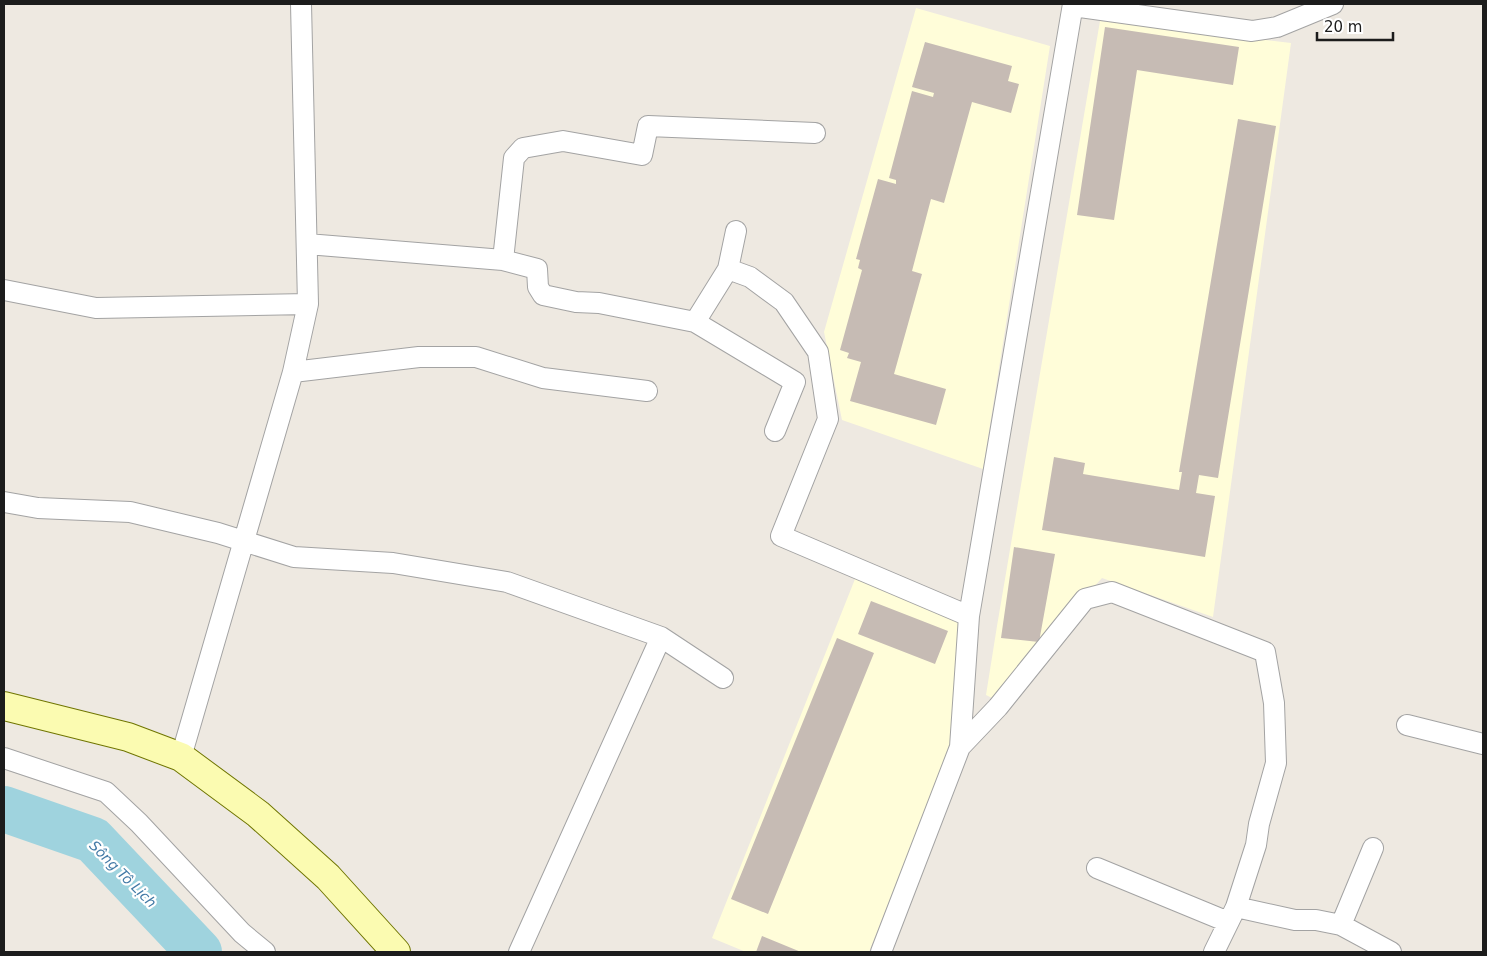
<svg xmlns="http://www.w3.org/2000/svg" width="1487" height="956" font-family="'DejaVu Sans',sans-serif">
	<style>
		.education { fill: #fffdd9 }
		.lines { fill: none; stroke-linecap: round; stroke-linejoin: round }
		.river { stroke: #9fd3de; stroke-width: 46 }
		.building { fill: #c6bbb4 }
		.street-casing { stroke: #a3a3a3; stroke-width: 22 }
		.secondary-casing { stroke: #6f7501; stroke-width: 30 }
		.street { stroke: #fff; stroke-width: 20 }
		.secondary { stroke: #fbfbb1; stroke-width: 28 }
		.labels { text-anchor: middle; stroke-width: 4.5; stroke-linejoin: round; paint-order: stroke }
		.water-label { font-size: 14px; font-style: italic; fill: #437aa6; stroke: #fff }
	</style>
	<rect width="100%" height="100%" fill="#eee9e1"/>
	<!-- education -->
	<path class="education" d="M 916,8 L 1050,46 L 983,469 L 842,420 L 824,332 Z
		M 1100,21 L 1291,43 L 1213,617 L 1102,578 L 992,698 L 986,695 L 997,626 Z
		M 857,574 L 962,622 L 950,748 L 869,952 L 746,952 L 712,938 Z"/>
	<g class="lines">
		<!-- river -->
		<path class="river" d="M 4,809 L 93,840 L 199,952"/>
	</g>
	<!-- building -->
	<path class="building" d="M 1105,27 L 1239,47 L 1233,85 L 1137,70 L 1114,220 L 1077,215 Z
		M 925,42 L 1012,66 L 1008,81 L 1019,84 L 1011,113 L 972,102 L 944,203 L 931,199 L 912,271 L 922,274 L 894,374 L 946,389 L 936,425 L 850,401 L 861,362 L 847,358 L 849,353 L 840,350 L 862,270 L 858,268 L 860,260 L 856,259 L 878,179 L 896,184 L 896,180 L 889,178 L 912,91 L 933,97 L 934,93 L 912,87 Z
		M 1238,119 L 1276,126 L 1218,478 L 1199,475 L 1196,493 L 1215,496 L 1205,557 L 1042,530 L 1054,457 L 1085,463 L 1083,474 L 1179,490 L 1182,472 L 1179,472 Z
		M 1014,547 L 1055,554 L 1039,642 L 1001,638 Z
		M 871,601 L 948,631 L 935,664 L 858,634 Z
		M 837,638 L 874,653 L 768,914 L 731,899 Z
		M 762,936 L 801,952 L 756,952 Z"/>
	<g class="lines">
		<defs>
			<path id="street" d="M 1073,6 L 1252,31 L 1277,27 L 1333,4
				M 736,231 L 728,269 L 750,277 L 784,302 L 818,352 L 828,419 L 781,536 L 969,616
				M 307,244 L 503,260 L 514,158 L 523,148 L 563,141 L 642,155 L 648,126 L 815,133
				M 503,260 L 537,269 L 538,287 L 543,295 L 576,302 L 599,303 L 695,322 L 795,382 L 775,431
				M 4,290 L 96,308 L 308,304
				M 695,322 L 728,269
				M 293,372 L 419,357 L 476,357 L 543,378 L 647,391
				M 4,502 L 38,508 L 130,512 L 218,533 L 294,557 L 393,563 L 507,582 L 661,637 L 723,678
				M 1407,725 L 1483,744
				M 960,747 L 998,707 L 1085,599 L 1112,592 L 1265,652 L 1274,703 L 1276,763 L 1259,824 L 1256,845 L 1236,907 L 1214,952
				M 181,757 L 293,372 L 308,304 L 301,4
				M 4,758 L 106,792 L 139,823 L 242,933 L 265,952
				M 1097,868 L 1228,922
				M 1236,907 L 1295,920 L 1316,920 L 1341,925 L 1391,952
				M 1341,925 L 1373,848
				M 519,952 L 661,637
				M 881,952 L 960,747 L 969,616 L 1073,4"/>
			<path id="secondary" d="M 4,706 L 128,737 L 181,757 L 258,814 L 328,877 L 396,952"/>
		</defs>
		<!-- street casing -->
		<use href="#street" class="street-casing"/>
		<!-- secondary casing -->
		<use href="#secondary" class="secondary-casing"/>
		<!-- street -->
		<use href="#street" class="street"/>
		<!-- secondary -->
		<use href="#secondary" class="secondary"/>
	</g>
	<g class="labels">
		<!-- water labels -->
		<g class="water-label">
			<text transform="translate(123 874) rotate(45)" y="5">Sông Tô Lịch</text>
		</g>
	</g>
	<!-- border -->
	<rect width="1487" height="956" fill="none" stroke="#1c1c1c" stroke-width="10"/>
	<!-- scale -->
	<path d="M1317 32v8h76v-8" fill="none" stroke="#1c1c1c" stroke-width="2.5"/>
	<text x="1324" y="32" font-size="15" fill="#1c1c1c" stroke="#ffffff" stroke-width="4" paint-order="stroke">20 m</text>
</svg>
